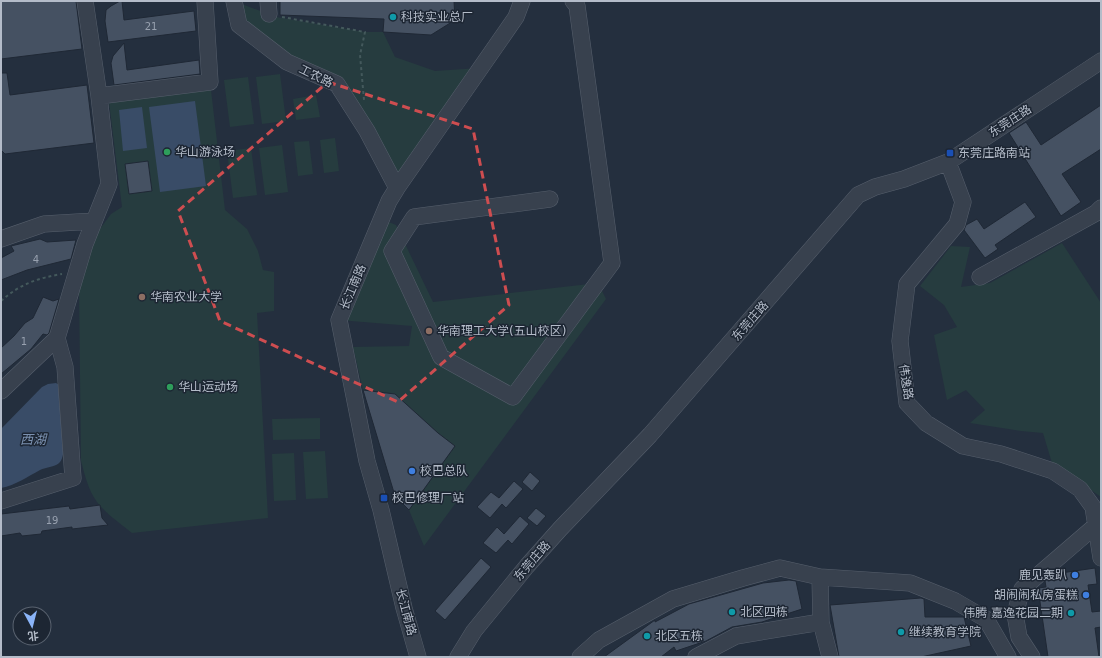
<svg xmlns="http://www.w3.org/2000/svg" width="1102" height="658" font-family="'DejaVu Sans','Noto Sans SC',sans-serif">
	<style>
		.green { fill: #263c3f }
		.water { fill: #394c67 }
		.building { fill: #455162; stroke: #1f2835 }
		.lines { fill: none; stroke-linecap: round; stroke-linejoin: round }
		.minor-casing { stroke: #565f6c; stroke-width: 17 }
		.path { stroke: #44595c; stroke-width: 2; stroke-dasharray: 3 3; stroke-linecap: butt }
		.minor { stroke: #38414e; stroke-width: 16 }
		.marked { fill: none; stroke: #ce4d50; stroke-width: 3; stroke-dasharray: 8 5; stroke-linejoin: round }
		.culture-dot { fill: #0f9aa8; stroke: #1d2633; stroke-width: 1.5 }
		.leisure-dot { fill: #2e9e5b; stroke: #1d2633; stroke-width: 1.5 }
		.transit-dot { fill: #1a4fb4; stroke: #1d2633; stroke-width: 1.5 }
		.education-dot { fill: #8d6e63; stroke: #1d2633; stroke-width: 1.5 }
		.shop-dot { fill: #3f7fe0; stroke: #1d2633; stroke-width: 1.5 }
		.labels { text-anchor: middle; stroke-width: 3; stroke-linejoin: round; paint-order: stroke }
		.number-label { font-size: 10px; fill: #98a1af }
		.poi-label { font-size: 12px; fill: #b4bcc9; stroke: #1d2633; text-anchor: start }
		.street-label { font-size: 12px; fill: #b4bcc9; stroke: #1d2633 }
		.water-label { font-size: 13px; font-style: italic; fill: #7c92b1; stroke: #1d2633 }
	</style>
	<rect width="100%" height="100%" fill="#242f3e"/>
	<!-- green -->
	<path class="green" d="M 234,1 L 276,17 L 365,32 L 383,32 L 395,57 L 435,71 L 480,68 L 397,188 L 337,84 L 239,25 Z
		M 280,74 L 286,121 L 262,124 L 256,77 Z
		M 248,77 L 254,124 L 230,127 L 224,80 Z
		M 211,90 L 225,210 L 247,229 L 258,251 L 263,270 L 274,272 L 274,311 L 257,313 L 268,518 L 132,533 C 121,524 105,513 97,502 C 88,490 85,475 81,461 L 79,288 L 94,237 L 111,214 L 122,207 L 109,102 Z
		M 316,95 L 320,117 L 296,120 L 293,99 Z
		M 335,138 L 339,171 L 324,173 L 320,140 Z
		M 309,141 L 313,174 L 298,176 L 294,142 Z
		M 282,145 L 288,192 L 265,195 L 259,148 Z
		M 251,148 L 257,195 L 233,198 L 227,151 Z
		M 381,219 L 396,225 L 433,302 L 598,283 L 606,299 L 424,546 L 409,510 L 455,446 L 438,433 L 395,394 L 363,390 L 353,347 L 409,346 L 412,326 L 339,320 Z
		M 1062,243 L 1101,303 L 1101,497 L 1052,463 L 1043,433 L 1021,431 L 970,423 L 985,410 L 966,390 L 947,400 L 934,335 L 957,327 L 944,305 L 920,286 L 951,246 L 970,247 L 961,287 L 990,283 Z
		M 320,418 L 320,439 L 273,440 L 272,419 Z
		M 325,451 L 328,498 L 306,499 L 303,452 Z
		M 294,453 L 296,500 L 274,501 L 272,454 Z"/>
	<!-- water -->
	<path class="water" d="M 195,101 L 206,186 L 160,192 L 149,107 Z
		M 142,107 L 147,148 L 123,151 L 119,110 Z
		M 56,383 L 59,385 C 61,401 69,451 60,462 C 56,467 46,467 40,470 C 27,477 16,485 1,488 L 1,429 L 42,387 L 48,384 Z"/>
	<!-- building -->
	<path class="building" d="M 1,1 L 76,1 L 82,49 L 1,59 Z
		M 120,1 L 122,1 L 124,20 L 194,11 L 196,31 L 108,42 L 105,21 L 106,10 L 111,6 Z
		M 280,1 L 454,1 L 455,20 L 431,35 L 383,32 L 384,19 L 280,15 Z
		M 124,43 L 127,70 L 199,60 L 200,74 L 114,85 L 111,63 L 113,56 Z
		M 1,73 L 7,73 L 10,95 L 87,85 L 94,143 L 5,154 L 1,150 Z
		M 1101,105 L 1101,149 L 1062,174 L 1081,202 L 1061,216 L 1009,133 L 1026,122 L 1041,145 Z
		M 148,161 L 152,191 L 129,194 L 125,164 Z
		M 1025,202 L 1036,217 L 995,245 L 998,249 L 985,258 L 964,230 L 966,225 L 977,219 L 984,229 Z
		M 40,239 L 47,242 L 76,240 L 71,259 L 27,270 L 1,280 L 1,258 L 14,251 L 11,246 Z
		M 43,297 L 53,301 L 59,299 L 49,333 L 47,335 L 43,334 L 31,349 L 1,374 L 1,348 L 14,336 L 25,323 L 33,318 Z
		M 363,390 L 395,394 L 438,433 L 455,446 L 409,510 L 395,496 Z
		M 530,472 L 540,481 L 532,491 L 522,482 Z
		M 514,481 L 523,489 L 506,508 L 502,504 L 490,518 L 477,507 L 491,492 L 499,498 Z
		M 100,505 L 102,518 L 108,525 L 72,529 L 72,527 L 42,531 L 41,534 L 22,536 L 20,533 L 1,536 L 1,514 L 69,506 L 70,509 Z
		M 536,508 L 546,516 L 537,526 L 527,518 Z
		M 520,516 L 529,524 L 512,544 L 508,540 L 496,553 L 483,543 L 497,527 L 504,534 Z
		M 481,558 L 491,567 L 445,620 L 435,611 Z
		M 1095,568 L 1097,584 L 1088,585 L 1092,612 L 1101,611 L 1101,627 L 1095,628 L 1099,657 L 1048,657 L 1038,588 L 1046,587 L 1045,581 L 1054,574 Z
		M 789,580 L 796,581 L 802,609 L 762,622 L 732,627 L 706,641 L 676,651 L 674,647 L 661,657 L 604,657 L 655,620 L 655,622 L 689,604 L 763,583 Z
		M 921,598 L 924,599 L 925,617 L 964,617 L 971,646 L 921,657 L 839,657 L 830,605 Z"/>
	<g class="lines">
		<defs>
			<path id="minor" d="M 234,1 L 239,25 L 287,62 L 337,84 L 367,131 L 397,188
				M 268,1 L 269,14
				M 99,96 L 210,82 L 205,1
				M 948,162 L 963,202 L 957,224 L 907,284 L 900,341 L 907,403 L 926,423 L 963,446 L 1001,454 L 1053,471 L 1080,489 L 1093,507 L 1101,558
				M 550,199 L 414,217 L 392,251 L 441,357 L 513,397 L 612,263 L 577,6 L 573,1
				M 1,239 L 44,224 L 94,221
				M 980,277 L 1096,213 L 1101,208
				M 1,391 L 57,338 L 85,244 L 109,184 L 99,96 L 85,1
				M 1,501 L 73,478 L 65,367 L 57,338
				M 821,622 L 830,657
				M 418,657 L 404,608 L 381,510 L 367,461 L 339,320 L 389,201 L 397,188 L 516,17 L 522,1
				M 458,657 L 474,631 L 527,566 L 560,529 L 650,435 L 858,195 L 875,187 L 904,179 L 948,162 L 1101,61
				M 580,657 L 599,640 L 673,599 L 743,578 L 780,568 L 820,577 L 910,583 L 955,601 L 986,619 L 1008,657
				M 696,657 L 736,636 L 821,622 L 820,577
				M 1032,657 L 1019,637 L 1015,614 L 1022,589 L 1101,521"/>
		</defs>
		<!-- minor casing -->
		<use href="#minor" class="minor-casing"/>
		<!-- path -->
		<path class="path" d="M 282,17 L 365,32 L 360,55 L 364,100
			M 1,301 C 20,284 38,278 62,274"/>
		<!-- minor -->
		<use href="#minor" class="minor"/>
	</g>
	<!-- marked area -->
	<path class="marked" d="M 328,82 L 473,129 L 509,305 L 398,402 L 220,321 L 178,211 Z"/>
	<!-- markers -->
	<g class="culture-dot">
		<circle cx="393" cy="17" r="4"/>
		<circle cx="732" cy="612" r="4"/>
		<circle cx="1071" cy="613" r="4"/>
		<circle cx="901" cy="632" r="4"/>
		<circle cx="647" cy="636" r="4"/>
	</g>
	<g class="leisure-dot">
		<circle cx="167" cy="152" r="4"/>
		<circle cx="170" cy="387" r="4"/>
	</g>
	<g class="transit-dot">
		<rect x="946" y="149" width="8" height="8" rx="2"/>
		<rect x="380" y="494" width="8" height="8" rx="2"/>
	</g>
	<g class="education-dot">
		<circle cx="142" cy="297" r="4"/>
		<circle cx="429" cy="331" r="4"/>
	</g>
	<g class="shop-dot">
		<circle cx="412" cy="471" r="4"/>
		<circle cx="1075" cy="575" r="4"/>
		<circle cx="1086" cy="595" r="4"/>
	</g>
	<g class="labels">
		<!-- number labels -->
		<g class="number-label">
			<text x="151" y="30">21</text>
			<text x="36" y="263">4</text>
			<text x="24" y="345">1</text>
			<text x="52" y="524">19</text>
		</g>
		<!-- poi labels -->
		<g class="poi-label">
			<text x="401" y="21">科技实业总厂</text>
			<text x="175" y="156">华山游泳场</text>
			<text x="958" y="157">东莞庄路南站</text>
			<text x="150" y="301">华南农业大学</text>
			<text x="437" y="335">华南理工大学(五山校区)</text>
			<text x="178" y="391">华山运动场</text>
			<text x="420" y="475">校巴总队</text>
			<text x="392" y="502">校巴修理厂站</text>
			<text x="1067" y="579" text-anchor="end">鹿见轰趴</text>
			<text x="1078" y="599" text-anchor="end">胡闹闹私房蛋糕</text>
			<text x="740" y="616">北区四栋</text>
			<text x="1063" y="617" text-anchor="end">伟腾 嘉逸花园二期</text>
			<text x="909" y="636">继续教育学院</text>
			<text x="655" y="640">北区五栋</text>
		</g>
		<!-- street labels -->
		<g class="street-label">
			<text transform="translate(316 76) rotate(26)" y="4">工农路</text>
			<text transform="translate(1010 121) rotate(-33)" y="4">东莞庄路</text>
			<text transform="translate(353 287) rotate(-67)" y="4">长江南路</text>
			<text transform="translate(750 321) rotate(-49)" y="4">东莞庄路</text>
			<text transform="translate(906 382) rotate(81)" y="4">伟逸路</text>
			<text transform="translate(532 561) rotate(-49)" y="4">东莞庄路</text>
			<text transform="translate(406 612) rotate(75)" y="4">长江南路</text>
		</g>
		<!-- water labels -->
		<g class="water-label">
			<text x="33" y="444">西湖</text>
		</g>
	</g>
	<!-- border -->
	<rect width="1102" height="658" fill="none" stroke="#b4bcc9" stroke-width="4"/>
	<!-- north arrow -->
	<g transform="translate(32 626) rotate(173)"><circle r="19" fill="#1d2633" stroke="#59626f"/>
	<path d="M0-3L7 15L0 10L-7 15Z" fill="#8ab4f8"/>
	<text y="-6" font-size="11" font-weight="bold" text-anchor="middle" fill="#b4bcc9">北</text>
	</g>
</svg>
